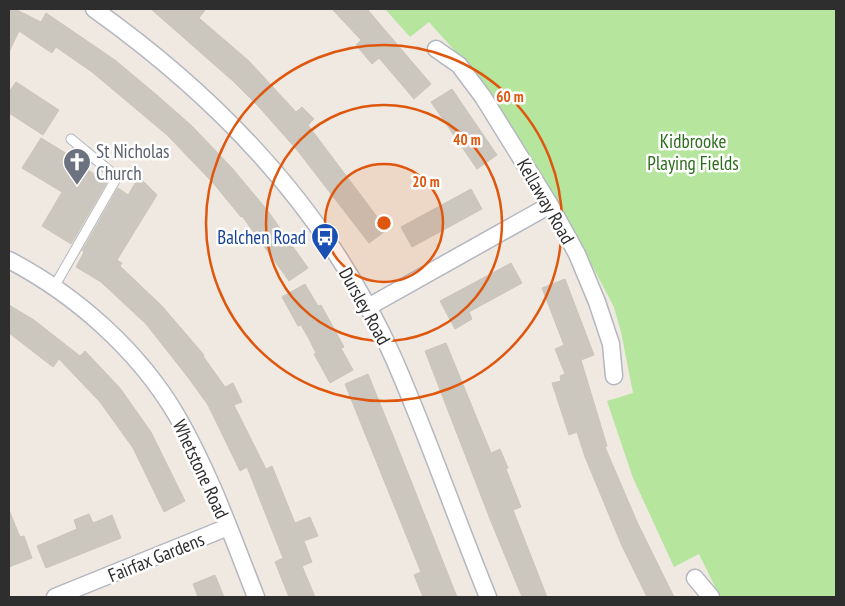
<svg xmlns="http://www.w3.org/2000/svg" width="845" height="606" font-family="'PT Sans Narrow',sans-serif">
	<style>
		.green { fill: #b6e59e }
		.building { fill: #cbc7bf; stroke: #cbc5ba }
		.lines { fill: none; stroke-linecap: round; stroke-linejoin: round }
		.service-casing { stroke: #b4b7c1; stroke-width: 11 }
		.minor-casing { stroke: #b4b7c1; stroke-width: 19 }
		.service { stroke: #fff; stroke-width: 9 }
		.minor { stroke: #fff; stroke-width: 16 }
		.ring { fill: none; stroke: #df570e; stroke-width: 2.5 }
		.labels { text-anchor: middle; stroke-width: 5; stroke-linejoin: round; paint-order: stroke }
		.park-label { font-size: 19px; fill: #2c6e1b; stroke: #fff }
		.worship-label { font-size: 19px; fill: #5b616d; stroke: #fff; text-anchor: start }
		.street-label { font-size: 19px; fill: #2e2e2e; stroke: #fff }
		.transit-label { font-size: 19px; fill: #164399; stroke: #fff; text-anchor: end }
		.centre { fill: #df570e; stroke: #fff; stroke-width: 2.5 }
		.ring-label { font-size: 15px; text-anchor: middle; font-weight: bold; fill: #df570e; stroke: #fff; stroke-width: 5; stroke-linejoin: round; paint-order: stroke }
	</style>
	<rect width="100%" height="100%" fill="#efe9e1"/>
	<!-- green -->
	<path class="green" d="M 385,9 L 836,9 L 836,597 L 720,597 L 699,554 L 674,567 L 633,478 L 607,401 L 633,393 L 621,332 L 614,307 L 560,205 L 487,92 L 454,50 L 429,22 L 410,37 Z"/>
	<!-- building -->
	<path class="building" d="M 9,9 L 15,9 L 41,22 L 46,13 L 115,60 L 158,96 L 192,126 L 232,168 L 268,211 L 308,268 L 289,281 L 242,216 L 241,217 L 214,184 L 167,135 L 92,72 L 56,47 L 52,53 L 19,31 L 9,52 Z
		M 151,9 L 206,9 L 199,18 L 249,61 L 296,112 L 302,107 L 314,119 L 308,125 L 387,230 L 369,243 L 297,150 L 259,107 L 234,82 Z
		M 332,9 L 367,9 L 431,84 L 414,99 L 379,58 L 372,64 L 356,45 L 361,40 Z
		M 16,82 L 59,110 L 43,135 L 9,113 L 9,92 Z
		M 452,89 L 497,155 L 477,169 L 431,102 Z
		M 41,138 L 82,163 L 80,165 L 107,182 L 71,244 L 42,226 L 62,192 L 22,168 Z
		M 139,177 L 157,195 L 117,260 L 122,263 L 120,266 L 162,306 L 204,355 L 203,356 L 225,387 L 233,383 L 242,402 L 234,405 L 266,469 L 272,466 L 295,523 L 310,517 L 318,536 L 304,541 L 312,562 L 302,566 L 315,597 L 289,597 L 275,562 L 283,558 L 247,467 L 240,471 L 208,405 L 187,376 L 146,324 L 101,282 L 76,267 L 84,252 L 82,251 L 118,188 L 128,195 Z
		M 471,189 L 482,209 L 412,247 L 401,227 Z
		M 511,263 L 522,283 L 469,312 L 472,319 L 455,329 L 440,301 Z
		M 565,279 L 594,355 L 581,360 L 607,446 L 605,447 L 638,524 L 674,597 L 647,597 L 622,546 L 585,457 L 577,432 L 569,435 L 552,383 L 561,381 L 560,376 L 565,374 L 555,349 L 564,345 L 542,288 Z
		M 305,284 L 318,306 L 321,305 L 332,325 L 344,347 L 341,348 L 353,370 L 330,383 L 314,354 L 316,353 L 309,339 L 301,325 L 298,326 L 282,297 Z
		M 9,305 L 34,320 L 80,356 L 85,351 L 120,388 L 151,432 L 185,501 L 164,512 L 133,448 L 100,402 L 59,359 L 53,367 L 9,333 Z
		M 446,343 L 491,453 L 500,449 L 508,468 L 506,469 L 521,507 L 513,510 L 547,597 L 522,597 L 490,519 L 425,351 Z
		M 368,374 L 394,438 L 457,597 L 423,597 L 414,575 L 421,572 L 345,384 Z
		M 9,510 L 20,537 L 24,536 L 32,558 L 9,567 Z
		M 89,514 L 93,523 L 112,515 L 121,538 L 46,568 L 37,546 L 77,529 L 74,520 Z
		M 215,575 L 224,597 L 198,597 L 193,584 Z"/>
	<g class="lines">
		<defs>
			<path id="service" d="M 54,287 L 117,177 L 71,139"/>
			<path id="minor" d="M 94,9 C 205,88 303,186 368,307 C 388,342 403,380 418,417 C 442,477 464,538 488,597
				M 436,49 L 459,65 L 483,97 L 550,205 L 577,254 L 597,302 L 611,344 L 614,376
				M 9,260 C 76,295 139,351 177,416 C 210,473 232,536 256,597
				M 368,307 L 550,205
				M 695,578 L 711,597
				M 55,597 L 228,527"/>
		</defs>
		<!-- service casing -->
		<use href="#service" class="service-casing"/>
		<!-- minor casing -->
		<use href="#minor" class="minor-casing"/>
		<!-- service -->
		<use href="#service" class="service"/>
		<!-- minor -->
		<use href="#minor" class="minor"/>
	</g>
	<!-- distance rings -->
	<circle cx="384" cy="223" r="59" fill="#df570e" fill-opacity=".12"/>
	<g class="ring">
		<circle cx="384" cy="223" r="59"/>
		<circle cx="384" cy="223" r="118"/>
		<circle cx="384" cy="223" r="178"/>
	</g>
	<!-- icons -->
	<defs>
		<symbol id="church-pin" viewBox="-11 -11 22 30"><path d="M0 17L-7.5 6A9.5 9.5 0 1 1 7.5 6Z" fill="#6b7280" stroke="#fff"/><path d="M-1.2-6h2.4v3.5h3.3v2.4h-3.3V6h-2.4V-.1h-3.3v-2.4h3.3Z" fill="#fff"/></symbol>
		<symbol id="bus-pin" viewBox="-11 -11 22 30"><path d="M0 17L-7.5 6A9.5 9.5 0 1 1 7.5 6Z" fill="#1a4fb4" stroke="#fff"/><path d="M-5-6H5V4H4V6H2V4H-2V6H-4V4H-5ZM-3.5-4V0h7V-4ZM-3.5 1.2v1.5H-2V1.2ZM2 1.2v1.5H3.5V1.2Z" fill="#fff"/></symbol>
	</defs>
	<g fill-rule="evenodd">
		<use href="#church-pin" x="61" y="146" width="32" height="43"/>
		<use href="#bus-pin" x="309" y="221" width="32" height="43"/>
	</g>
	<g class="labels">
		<!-- park labels -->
		<g class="park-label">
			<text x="693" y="148">Kidbrooke<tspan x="693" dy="22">Playing Fields</tspan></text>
		</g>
		<!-- worship labels -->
		<g class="worship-label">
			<text x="96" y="158">St Nicholas<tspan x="96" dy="22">Church</tspan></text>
		</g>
		<!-- street labels -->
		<g class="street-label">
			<text transform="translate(546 201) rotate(60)" y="7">Kellaway Road</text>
			<text transform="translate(365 306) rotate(61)" y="7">Dursley Road</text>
			<text transform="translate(201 469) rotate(65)" y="7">Whetstone Road</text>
			<text transform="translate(156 557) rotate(-22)" y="7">Fairfax Gardens</text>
		</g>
		<!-- transit labels -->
		<g class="transit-label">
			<text x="306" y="244">Balchen Road</text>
		</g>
	</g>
	<circle cx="384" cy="223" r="8" class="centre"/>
	<g class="ring-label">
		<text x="510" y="102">60 m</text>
		<text x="467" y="145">40 m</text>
		<text x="426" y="187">20 m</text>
	</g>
	<!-- border -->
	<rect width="845" height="606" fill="none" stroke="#2e2e2e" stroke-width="20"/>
</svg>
